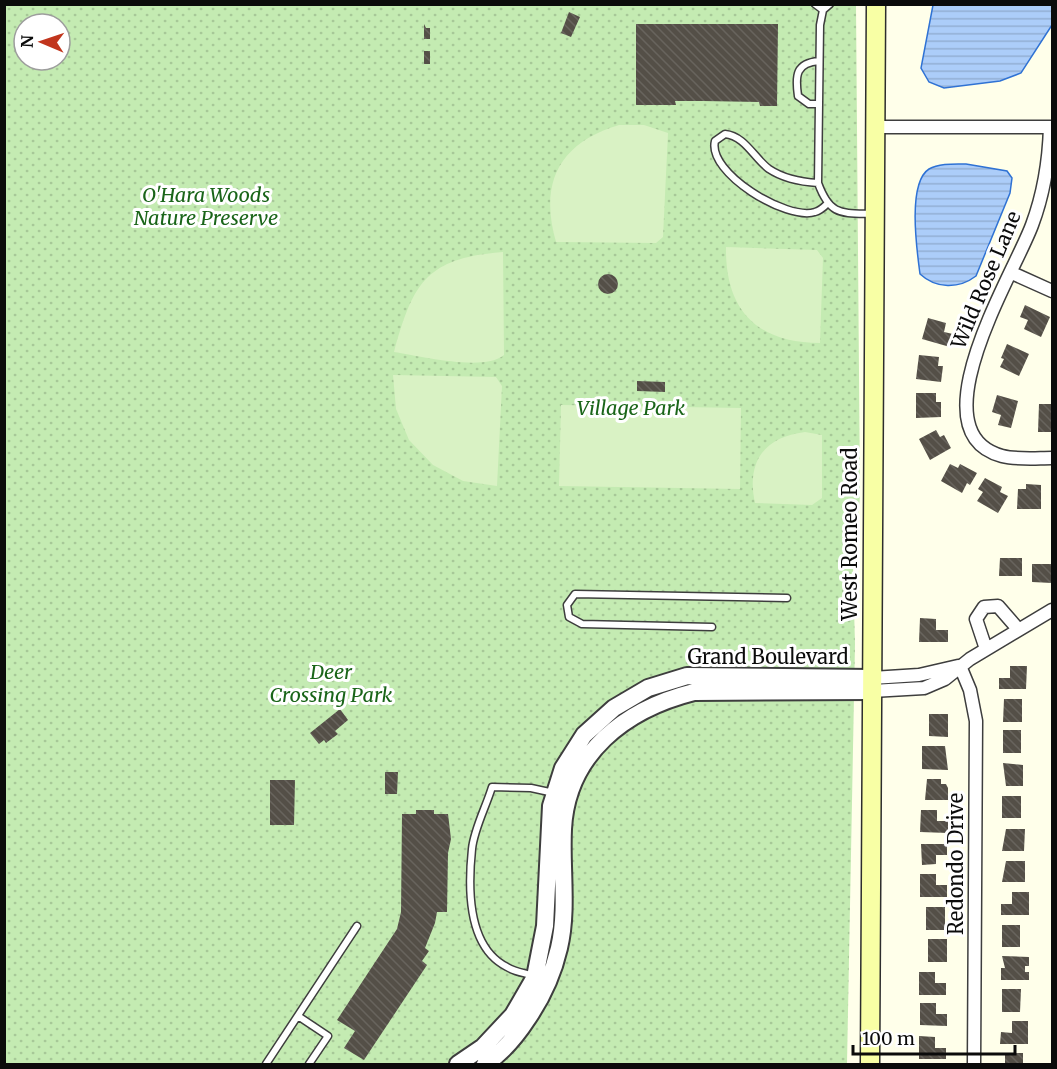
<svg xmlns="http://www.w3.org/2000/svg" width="1057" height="1069" font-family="Merriweather,serif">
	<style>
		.park { fill: url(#park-dots); fill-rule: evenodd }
		.pitch { fill: #d9f2c4 }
		.water { fill: url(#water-rules); stroke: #2f72d4; stroke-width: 1.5 }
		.building { fill: url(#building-back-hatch) }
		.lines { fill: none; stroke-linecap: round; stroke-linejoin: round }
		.service-casing { stroke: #3e3e3e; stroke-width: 9 }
		.minor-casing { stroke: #3e3e3e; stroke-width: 15 }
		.tertiary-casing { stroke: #3e3e3e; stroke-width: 20 }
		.secondary-casing { stroke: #2d2d2d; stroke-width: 21 }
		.service { stroke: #fff; stroke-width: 6 }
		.minor { stroke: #fff; stroke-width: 12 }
		.tertiary { stroke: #fff; stroke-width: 16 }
		.secondary { stroke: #f8ffa5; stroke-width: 18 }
		.labels { text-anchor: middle; stroke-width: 6; stroke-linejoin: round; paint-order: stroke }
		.park-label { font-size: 20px; font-style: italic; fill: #1a6519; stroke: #fff }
		.street-label { font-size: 20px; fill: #0b0b0b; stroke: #fff }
	</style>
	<defs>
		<pattern id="park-dots" width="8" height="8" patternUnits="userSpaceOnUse" patternTransform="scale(1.5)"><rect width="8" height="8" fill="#c4ebb2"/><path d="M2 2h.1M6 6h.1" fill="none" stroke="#a7c898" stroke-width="1.8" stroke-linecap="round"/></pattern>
		<pattern id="water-rules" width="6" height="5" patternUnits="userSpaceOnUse" patternTransform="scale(1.5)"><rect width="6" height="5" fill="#accdf9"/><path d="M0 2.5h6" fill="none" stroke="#93afd4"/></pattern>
		<pattern id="building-back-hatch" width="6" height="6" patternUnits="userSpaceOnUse" patternTransform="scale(1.5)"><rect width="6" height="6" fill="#544f47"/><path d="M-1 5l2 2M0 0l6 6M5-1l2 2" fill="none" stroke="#68645d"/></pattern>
	</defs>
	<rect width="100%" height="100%" fill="#ffffea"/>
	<!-- park -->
	<path class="park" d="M 5,5 L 856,5 L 860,496 L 853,571 L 855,644 L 847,1064 L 5,1064 ZM 24,24 L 60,24 L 60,60 L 24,60 Z"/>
	<!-- pitch -->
	<path class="pitch" d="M 619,125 L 644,125 L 668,133 L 663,237 L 656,243 L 556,242 C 539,183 559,143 619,125 Z
		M 726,247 L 817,250 L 823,258 L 820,343 C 757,343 725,310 726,247 Z
		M 503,252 L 504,355 C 484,372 420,356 394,352 C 413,283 426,258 503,252 Z
		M 393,375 L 496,377 L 502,386 L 497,486 L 463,481 L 433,465 L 409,440 L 396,409 Z
		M 561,405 L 741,408 L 740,489 L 559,486 Z
		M 805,432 L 822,435 L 822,498 L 812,505 L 755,503 C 746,462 764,437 805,432 Z"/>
	<!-- water -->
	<path class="water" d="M 933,5 L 1052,5 L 1052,25 L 1021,73 L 1000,81 L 944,88 L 929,82 L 921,68 Z
		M 966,164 L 1007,171 L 1012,178 L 1010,193 L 976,276 C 959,289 936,289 920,274 C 917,251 907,183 929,169 C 939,163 955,164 966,164 Z"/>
	<!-- building -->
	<path class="building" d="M 569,12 L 580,17 L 571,37 L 561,33 Z
		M 424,24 L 426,28 L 430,28 L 430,39 L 424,39 Z
		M 636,24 L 778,24 L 777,106 L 760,106 L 759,102 L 703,101 L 675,101 L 676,105 L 636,105 Z
		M 424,51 L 430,51 L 430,64 L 424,64 Z
		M598 284a10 10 0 1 1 20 0a10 10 0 1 1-20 0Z
		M 1025,305 L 1050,317 L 1041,337 L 1024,329 L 1028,320 L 1020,317 Z
		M 928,318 L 946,323 L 944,332 L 953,334 L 950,347 L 922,339 Z
		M 1007,344 L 1029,354 L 1019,376 L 1000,367 L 1004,359 L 1001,358 Z
		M 919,355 L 939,357 L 938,366 L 943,366 L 941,382 L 916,379 Z
		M 637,381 L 665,382 L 665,392 L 637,391 Z
		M 916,393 L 936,393 L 936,402 L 941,402 L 941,417 L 916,418 Z
		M 997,395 L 1018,401 L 1011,428 L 998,425 L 1001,415 L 992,412 Z
		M 1039,404 L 1052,404 L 1051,432 L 1038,432 Z
		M 936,430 L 940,437 L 944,435 L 951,448 L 930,460 L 919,439 Z
		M 950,464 L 958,468 L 960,464 L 977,473 L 970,485 L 967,483 L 962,493 L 941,481 Z
		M 985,478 L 1002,487 L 1000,492 L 1008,496 L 998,513 L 977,501 L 983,492 L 978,489 Z
		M 1026,484 L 1041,485 L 1041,509 L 1017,509 L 1018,489 L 1026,489 Z
		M 1000,558 L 1022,558 L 1022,576 L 999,576 Z
		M 1032,564 L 1052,564 L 1052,583 L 1032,582 Z
		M 920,618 L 936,619 L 936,630 L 948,630 L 948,642 L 919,642 Z
		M 1010,666 L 1027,666 L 1026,689 L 999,689 L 999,678 L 1010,678 Z
		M 1004,699 L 1022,699 L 1022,722 L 1003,722 Z
		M 340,709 L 348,720 L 335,731 L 338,734 L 326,743 L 324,740 L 319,744 L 310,733 Z
		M 929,714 L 948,714 L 948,737 L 929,736 Z
		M 1003,730 L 1021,730 L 1021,753 L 1003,753 Z
		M 922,746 L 945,746 L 948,770 L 922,769 Z
		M 1003,763 L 1023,765 L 1023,786 L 1006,786 Z
		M 385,772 L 398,772 L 397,794 L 385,794 Z
		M 927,779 L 941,779 L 941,784 L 946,784 L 948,788 L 948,800 L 925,800 Z
		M 270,780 L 295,780 L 294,825 L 270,825 Z
		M 1002,796 L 1021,796 L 1021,818 L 1002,818 Z
		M 416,810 L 434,810 L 434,814 L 448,814 L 451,839 L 448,853 L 447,912 L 437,912 L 435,923 L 425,948 L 429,951 L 422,961 L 427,965 L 364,1060 L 344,1048 L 355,1031 L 337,1020 L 397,929 L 401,912 L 402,814 L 416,814 Z
		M 921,810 L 937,810 L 937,821 L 948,821 L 948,833 L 920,832 Z
		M 1006,829 L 1025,829 L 1024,851 L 1002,851 Z
		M 921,844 L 947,844 L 947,855 L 936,855 L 936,864 L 922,865 Z
		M 1006,861 L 1025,861 L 1025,882 L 1002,882 Z
		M 920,874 L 936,874 L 936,885 L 947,885 L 947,897 L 920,897 Z
		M 1012,892 L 1029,892 L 1029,915 L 1001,915 L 1001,904 L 1012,904 Z
		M 926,907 L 945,907 L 945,930 L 926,930 Z
		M 1002,925 L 1020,925 L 1020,947 L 1002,947 Z
		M 928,939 L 947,939 L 947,962 L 928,962 Z
		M 1002,956 L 1029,957 L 1029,966 L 1025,966 L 1025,972 L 1029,972 L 1029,980 L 1001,980 L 1001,968 L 1005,968 Z
		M 919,972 L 935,972 L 935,983 L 946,983 L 946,995 L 919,995 Z
		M 1002,989 L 1021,989 L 1020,1012 L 1002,1012 Z
		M 920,1003 L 936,1003 L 936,1014 L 947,1014 L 947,1026 L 920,1025 Z
		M 1012,1021 L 1028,1021 L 1028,1044 L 1000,1044 L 1001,1032 L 1012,1033 Z
		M 919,1036 L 935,1037 L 935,1048 L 946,1048 L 946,1059 L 919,1059 Z
		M 1005,1053 L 1023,1053 L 1023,1064 L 1005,1064 Z"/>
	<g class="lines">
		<defs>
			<path id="service" d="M 815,4 L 823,10
				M 830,4 L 823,10 L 820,25 L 818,183 C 830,216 841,213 873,214
				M 819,104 L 809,104 L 798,96 C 795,75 796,63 819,61
				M 818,183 C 801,182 784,179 769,169 C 754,158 745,136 725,134 L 715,141 C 707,173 787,221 815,212 C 819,211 824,207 827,204
				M 712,627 L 582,624 L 569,617 L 567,605 L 575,594 L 787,598
				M 534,976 C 525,973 515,972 507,967 C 467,947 468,887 472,849 C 474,829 486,807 492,787 L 531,788 L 554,793
				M 298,1016 L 328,1036 L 309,1064
				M 266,1064 L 357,926"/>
			<path id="minor" d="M 874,127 L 1052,127
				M 1050,127 C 1049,161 1044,193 1032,225 C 1015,272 914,432 1002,456 C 1018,460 1037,458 1052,458
				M 1012,273 L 1052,291
				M 986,649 L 976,619 L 984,607 L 998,606 L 1018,629
				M 960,666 L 970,690 L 976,721 L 974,1064
				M 872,678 L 919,675 L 958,666
				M 872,691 L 924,688 L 945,679 L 970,659 L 1052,610"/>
			<path id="tertiary" d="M 458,1064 L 483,1047 L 513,1015 L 535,977 L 545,926 L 551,806 L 563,768 L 584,735 L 614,708 L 648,688 L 687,676 L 872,678
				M 485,1064 C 502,1053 517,1035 528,1018 C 543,996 553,974 559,948 C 568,910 561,868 563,829 C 567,753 626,709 694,692 L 872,691"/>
			<path id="secondary" d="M 870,1064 L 876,4"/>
		</defs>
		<!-- service casing -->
		<use href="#service" class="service-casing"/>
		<!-- minor casing -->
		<use href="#minor" class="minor-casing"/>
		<!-- tertiary casing -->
		<use href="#tertiary" class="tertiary-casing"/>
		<!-- secondary casing -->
		<use href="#secondary" class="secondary-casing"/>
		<!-- service -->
		<use href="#service" class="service"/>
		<!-- minor -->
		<use href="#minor" class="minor"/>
		<!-- tertiary -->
		<use href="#tertiary" class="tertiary"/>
		<!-- secondary -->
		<use href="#secondary" class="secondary"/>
	</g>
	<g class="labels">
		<!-- park labels -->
		<g class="park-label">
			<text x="206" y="202">O'Hara Woods<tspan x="206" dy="23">Nature Preserve</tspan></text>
			<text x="631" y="415">Village Park</text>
			<text x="331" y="679">Deer<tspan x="331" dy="23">Crossing Park</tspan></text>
		</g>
		<!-- street labels -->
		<g class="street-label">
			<text transform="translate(986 280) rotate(-67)" y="7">Wild Rose Lane</text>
			<text transform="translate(850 534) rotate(-90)" y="7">West Romeo Road</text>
			<text x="768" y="664">Grand Boulevard</text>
			<text transform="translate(956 864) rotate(-90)" y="7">Redondo Drive</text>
		</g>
	</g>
	<!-- border -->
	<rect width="1057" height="1069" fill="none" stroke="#0b0b0b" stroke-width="12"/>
	<!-- north arrow -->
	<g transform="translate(42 42) rotate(272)"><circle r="28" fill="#ffffff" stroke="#9d9d9d" stroke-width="1.5"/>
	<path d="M0-4.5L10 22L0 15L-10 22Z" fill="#c1351d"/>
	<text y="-9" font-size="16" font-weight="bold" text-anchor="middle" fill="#0b0b0b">N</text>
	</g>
	<!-- scale -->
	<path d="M853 1045v9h162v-9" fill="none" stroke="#0b0b0b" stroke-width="3"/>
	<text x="862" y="1045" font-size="18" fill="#0b0b0b" stroke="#ffffff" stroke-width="4.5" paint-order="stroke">100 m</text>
</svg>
